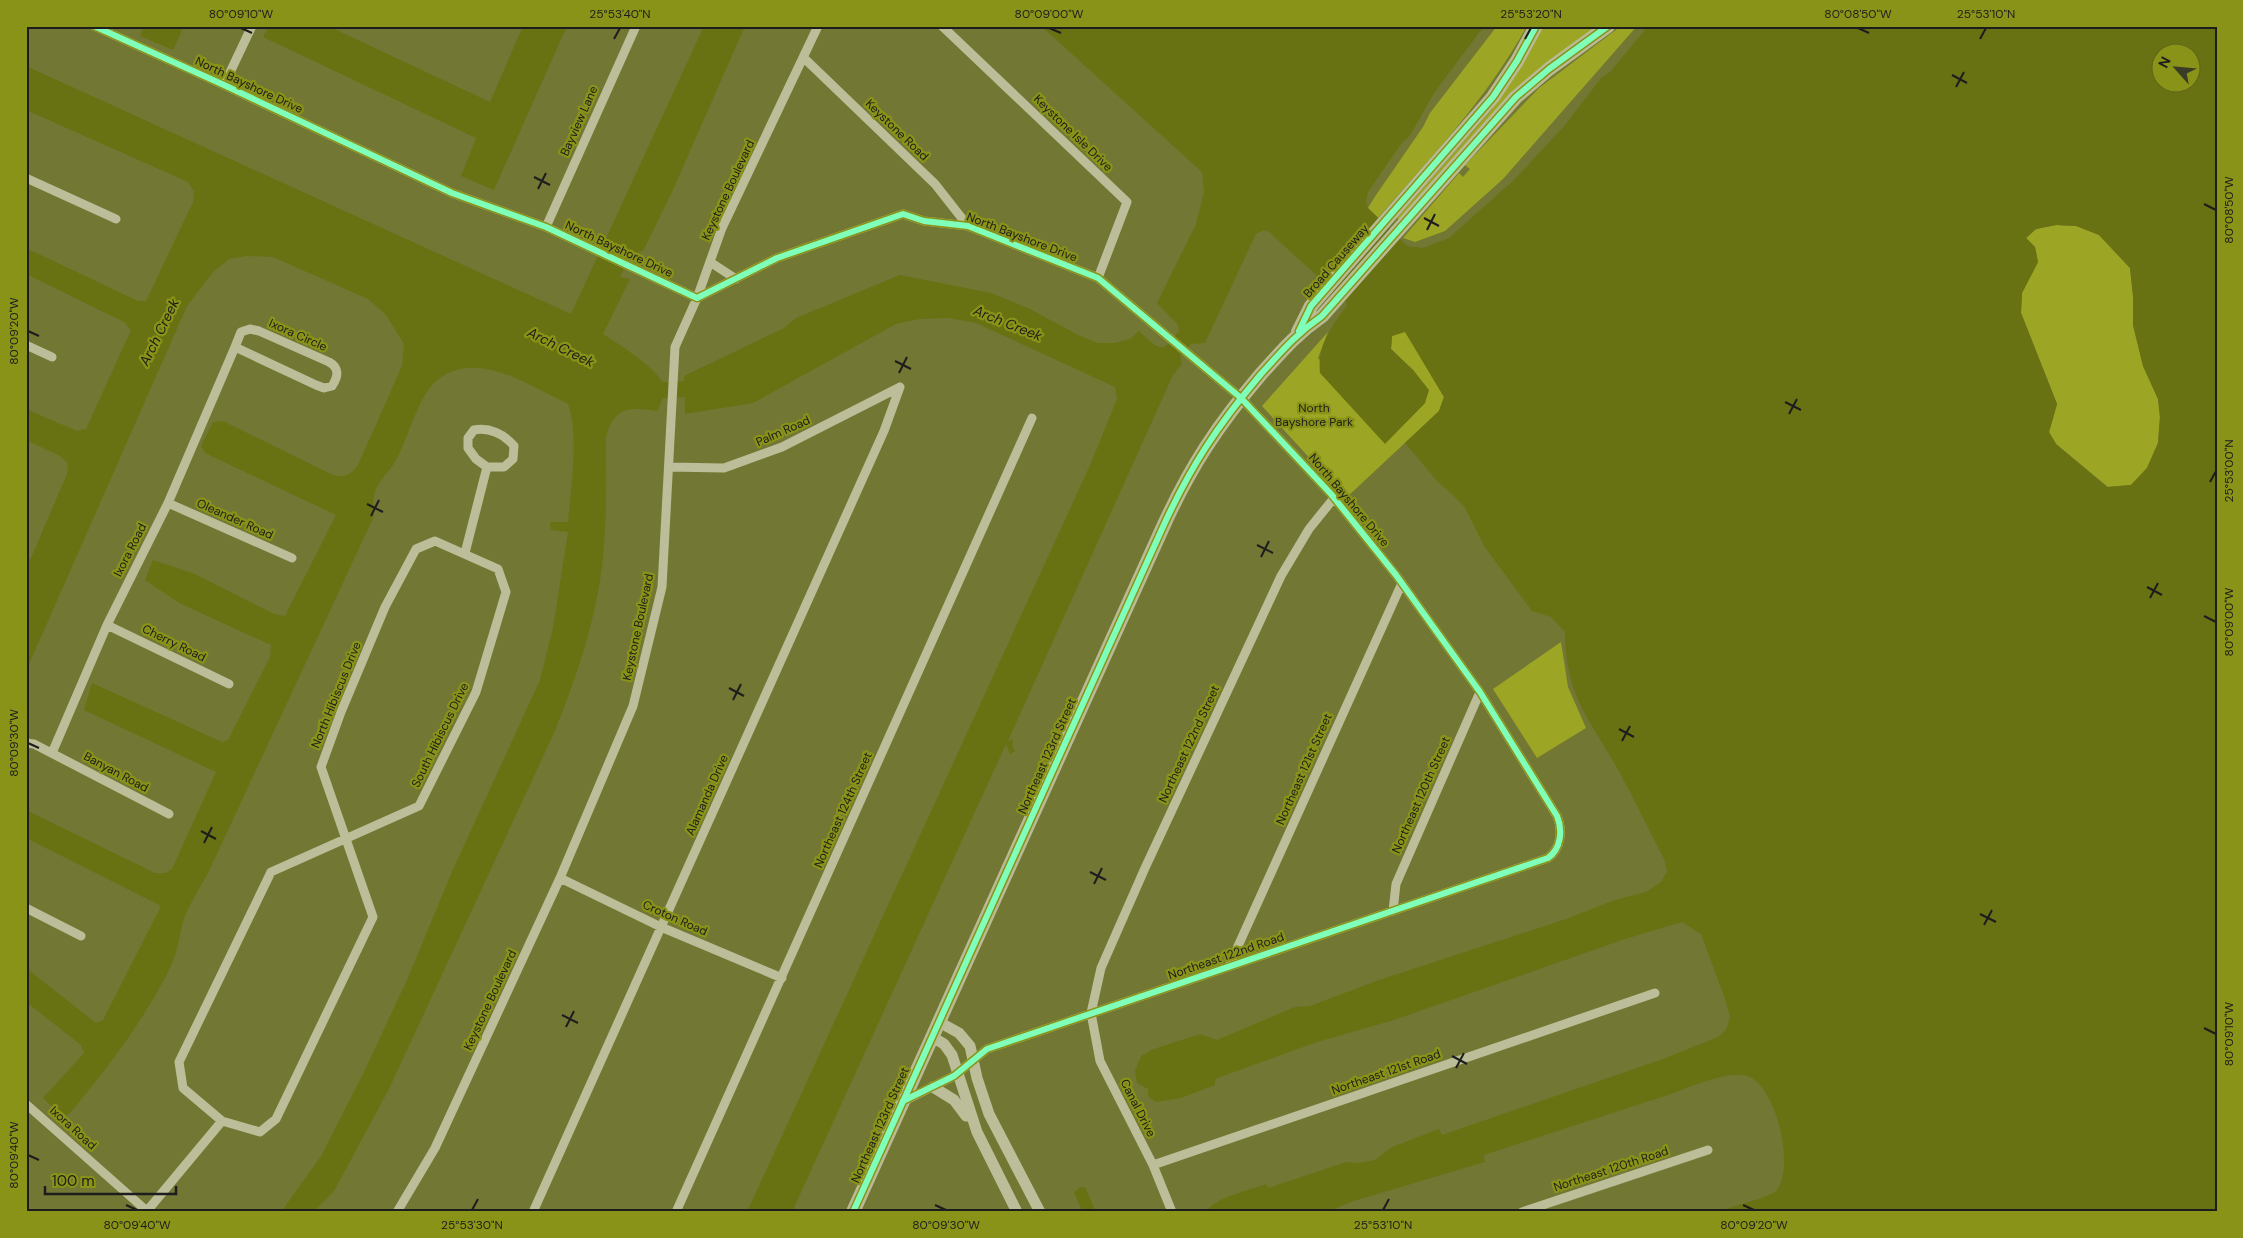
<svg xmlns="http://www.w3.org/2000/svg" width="2243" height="1238" font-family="'DM Sans',sans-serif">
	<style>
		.green { fill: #9ca624 }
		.water { fill: #687213; fill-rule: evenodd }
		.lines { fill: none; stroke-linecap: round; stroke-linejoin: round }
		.river { stroke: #687213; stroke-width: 16 }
		.minor { stroke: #bbbe98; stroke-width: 9 }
		.tertiary { stroke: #bbbe98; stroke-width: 11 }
		.primary { stroke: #b9bb97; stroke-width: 14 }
		.cycleway-casing { stroke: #899318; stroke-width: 9 }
		.cycleway { stroke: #80ffba; stroke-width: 6 }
		.ticks { fill: none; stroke: #1d1d1d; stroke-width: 2 }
		.labels { text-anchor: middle; stroke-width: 4.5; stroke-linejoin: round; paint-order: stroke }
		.street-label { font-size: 12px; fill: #1d1d1d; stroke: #899318 }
		.park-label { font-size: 12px; fill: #1d1d1a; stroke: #899318 }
		.water-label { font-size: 14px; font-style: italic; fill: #1c1c19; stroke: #899318 }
		.neatline { fill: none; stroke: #1d1d1d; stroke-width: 2 }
		.ticks-label { font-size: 12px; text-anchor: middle; fill: #1d1d1d }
	</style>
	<rect width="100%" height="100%" fill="#727734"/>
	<!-- green -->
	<path class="green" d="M 1497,26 L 1527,26 C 1486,100 1433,155 1378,218 L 1368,208 L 1374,198 L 1423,127 L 1430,113 Z
		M 1542,26 L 1599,26 L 1561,53 L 1400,220 L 1397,218 L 1492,109 Z
		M 1621,26 L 1637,26 L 1503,179 L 1445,231 L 1415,242 L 1403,238 L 1459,173 L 1463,177 L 1470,169 L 1465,165 L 1539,88 Z
		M 2056,225 L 2077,226 L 2099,235 L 2130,268 L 2133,296 L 2133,325 L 2143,366 L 2158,399 L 2160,417 L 2158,443 L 2147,468 L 2131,485 L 2108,487 L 2056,444 L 2049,432 L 2057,404 L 2021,313 L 2022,293 L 2038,262 L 2035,247 L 2026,238 L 2036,229 Z
		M 1405,331 L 1444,397 L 1439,411 L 1346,498 L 1262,406 L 1328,332 L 1318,358 L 1385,443 L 1425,403 L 1414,371 L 1391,349 L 1392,336 Z
		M 1561,642 L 1568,687 L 1586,728 L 1537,758 L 1493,689 Z"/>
	<!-- water -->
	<path class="water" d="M 144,26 L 184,26 L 173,50 L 140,36 Z
		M 269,26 L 328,26 L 490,102 L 523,26 L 567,26 L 494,190 L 461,176 L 476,138 L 263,37 Z
		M 704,26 L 745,26 L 672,192 L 643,251 L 631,254 L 620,277 L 630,279 L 603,334 C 618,344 658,368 663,385 C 666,393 661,404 657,411 C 630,407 614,406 606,437 C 606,473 607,509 604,545 C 600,609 578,674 554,733 L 389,1089 L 334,1191 L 313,1212 L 281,1212 L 321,1156 L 363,1074 L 407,980 L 451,874 L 540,680 L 553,628 L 568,532 L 551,530 L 550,522 L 568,522 C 571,490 579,433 568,404 C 528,385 473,346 434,383 C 419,398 409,433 400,452 C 388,480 369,480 374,516 L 209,871 C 200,888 186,908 182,926 C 178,943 177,954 169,970 C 142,1023 107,1069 69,1114 L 62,1116 L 43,1098 L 84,1053 L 81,1045 L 26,1002 L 26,968 L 96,1023 L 103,1020 L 161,906 L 26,838 L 26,810 L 155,873 L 165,873 L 172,869 L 216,772 L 84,710 L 92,683 L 222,742 L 228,740 L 270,657 L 271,645 L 179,603 L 145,580 L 153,560 L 195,574 L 274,614 L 285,616 L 336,515 L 205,453 L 201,446 L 213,422 L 223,421 L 333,475 C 346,478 350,475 358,465 L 402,366 L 404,344 L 386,315 L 368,299 L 273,257 L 247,256 L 229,259 L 213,272 L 187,306 L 26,671 L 26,562 L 31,558 L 67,474 L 68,463 L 60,456 L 26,440 L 26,409 L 77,431 L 86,429 L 131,330 L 124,322 L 26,274 L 26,248 L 138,301 L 146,301 L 193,202 L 194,192 L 188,182 L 26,110 L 26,66 L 571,314 Z
		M 1041,26 L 1484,26 L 1434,93 L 1411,134 L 1401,144 L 1368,192 L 1366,202 L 1368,208 L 1407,246 L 1423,248 L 1449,238 L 1515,179 L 1565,125 L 1602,77 L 1610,72 L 1648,26 L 2217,26 L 2217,1212 L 1716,1212 C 1727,1208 1770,1197 1776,1191 C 1796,1169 1776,1080 1744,1075 C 1723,1072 1688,1088 1668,1095 C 1606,1115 1545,1135 1484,1155 L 1485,1162 L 1354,1201 L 1326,1212 L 1207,1212 C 1214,1197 1251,1190 1266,1184 L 1268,1188 L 1346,1162 L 1358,1163 L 1375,1160 L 1392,1147 L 1439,1129 L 1442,1135 L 1663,1059 L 1718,1037 L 1726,1030 L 1730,1017 L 1725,999 L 1701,934 L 1682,922 L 1622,940 L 1394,1020 L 1317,1042 L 1215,1079 L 1215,1085 L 1181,1098 L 1156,1102 L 1148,1096 L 1148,1089 L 1137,1083 L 1135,1071 L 1141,1056 L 1154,1049 L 1200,1034 L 1217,1040 L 1295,1007 L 1310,1006 L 1379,980 L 1566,919 L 1615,900 L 1646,892 L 1661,882 L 1667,871 L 1664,859 C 1649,830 1635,801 1620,773 C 1591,720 1565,697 1565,632 L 1551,617 L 1532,611 L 1484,546 L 1465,508 L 1453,495 L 1437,481 L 1405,443 L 1439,411 L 1444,397 L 1405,332 L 1392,336 L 1391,349 L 1414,371 L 1429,390 L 1425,403 L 1385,444 L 1320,373 C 1317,345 1332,326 1348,304 L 1269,232 L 1264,230 L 1256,234 L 1205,343 L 1191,344 L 1180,356 L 1182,364 L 1173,375 L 1008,741 L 1013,740 L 1012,746 L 1015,751 L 1010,754 L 1006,744 L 792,1212 L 747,1212 L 1091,463 L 1117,399 L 1115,387 L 976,323 L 949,318 L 920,319 L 896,324 L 753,403 L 685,414 L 684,376 L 784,328 L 796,318 L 900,275 L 991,293 L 1028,308 L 1080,336 L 1098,343 L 1114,343 L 1130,339 L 1139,331 C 1159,349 1162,356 1179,331 L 1178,325 L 1157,303 L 1196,224 L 1204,192 L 1202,172 ZM 2160,52 L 2190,52 L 2190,82 L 2160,82 ZM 2056,225 L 2076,226 L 2099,235 L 2130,268 L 2133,296 L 2133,325 L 2143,366 L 2158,399 L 2160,417 L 2158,443 L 2147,468 L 2131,485 L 2107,487 L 2056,444 L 2049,432 L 2057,404 L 2021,313 L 2022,293 L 2038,262 L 2035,247 L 2026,238 L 2036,229 Z
		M 1080,1187 L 1085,1187 L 1095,1210 L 1094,1212 L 1083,1212 L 1074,1193 Z"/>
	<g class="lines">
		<!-- river -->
		<path class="river" d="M 642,389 L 647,391 L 706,388"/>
		<!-- minor -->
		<path class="minor" d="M 94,26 L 224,85 L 452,193 L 546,227 L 697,298 L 777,258 L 903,214 L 924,221 L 968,226 L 1098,278 L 1241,398 L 1331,494 L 1396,575 L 1480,692 L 1557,816 C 1563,830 1561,849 1548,858 L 987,1049 L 954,1076 L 904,1101
			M 942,26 L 1127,202 L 1098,278
			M 804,58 L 935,184 L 968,226
			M 224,85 L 252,26
			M 26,178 L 116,219
			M 546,227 L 636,26
			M 710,262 L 736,279
			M 26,345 L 52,357
			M 669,467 L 724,468 L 782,447 L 900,387
			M 168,503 L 292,558
			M 465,553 L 487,467 L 504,467 L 513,459 L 514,446 C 504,434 489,427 474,430 L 468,438 L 468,448 L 476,459 L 487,467
			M 107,625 L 229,684
			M 26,743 L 34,744 L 169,814
			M 52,753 L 107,625 L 168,503 L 235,347 L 241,332 L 250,329 L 259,331 L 329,362 C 340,368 338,377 332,386 L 324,388 L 316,385 L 235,347
			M 560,878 L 661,927 L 782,978
			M 26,908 L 81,936
			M 1393,911 L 1396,884 L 1480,692
			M 1229,966 L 1402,583
			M 26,1104 L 148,1212
			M 222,1121 L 183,1088 L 179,1062 L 271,872 L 419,806 L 476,692 L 506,592 L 498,569 L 435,541 L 416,549 L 385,607 L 341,712 L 321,767 L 373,917 L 276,1119 L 260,1132 L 222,1121
			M 1153,1165 L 1655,993
			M 147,1211 L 222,1121
			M 397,1212 L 435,1148 L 560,878 L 633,706 L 662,587 L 675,347 L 697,298 L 722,228 L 818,26
			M 533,1212 L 884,431 L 900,387
			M 676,1212 L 1032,418
			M 1172,1212 L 1153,1165 L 1100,1061 L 1091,1013 L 1101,968 L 1145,868 L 1281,576 L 1309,529 L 1334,498
			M 1522,1212 L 1708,1150"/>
		<!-- tertiary -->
		<path class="tertiary" d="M 939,1022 L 959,1033 L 970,1046 L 977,1078 L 989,1114 L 1040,1212
			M 932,1037 L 944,1044 L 952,1055 L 977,1132 L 1017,1212
			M 933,1087 L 954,1100 L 966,1116"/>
		<!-- primary -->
		<path class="primary" d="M 1298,332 L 1311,306 L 1493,97 L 1517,61 L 1536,26
			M 853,1212 L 1162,529 C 1190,467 1217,426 1261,374 C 1282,351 1296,334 1322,316 L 1516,97 L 1549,69 L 1608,26"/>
		<defs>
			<path id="cycleway" d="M 94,26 L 224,85 L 452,193 L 546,227 L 697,298 L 777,258 L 903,214 L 924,221 L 968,226 L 1098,278 L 1241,398 L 1331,494 L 1396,575 L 1480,692 L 1557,816 C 1563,830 1561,849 1548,858 L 987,1049 L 954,1076 L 903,1101
				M 1299,331 L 1311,306 L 1493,97 L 1517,61 L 1536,26
				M 853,1212 L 1162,529 C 1190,467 1217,426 1261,374 C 1282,351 1296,334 1322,316 L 1516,97 L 1549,69 L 1608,26"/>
		</defs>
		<!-- cycleway casing -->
		<use href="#cycleway" class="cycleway-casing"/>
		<!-- cycleway -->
		<use href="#cycleway" class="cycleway"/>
	</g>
	<!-- ticks -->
	<path class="ticks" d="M 241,28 L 252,33M 1049,28 L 1061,33M 1858,28 L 1869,33M 614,39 L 620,28M 1525,39 L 1531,28M 1980,39 L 1986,28M 1952,75 L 1967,83M 1956,87 L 1964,72M 534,177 L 550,185M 538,189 L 546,173M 2204,204 L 2216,210M 1424,218 L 1439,226M 1427,230 L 1435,214M 28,331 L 39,336M 895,361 L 911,369M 899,373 L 907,357M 1785,402 L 1801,410M 1789,414 L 1797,399M 2210,482 L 2216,471M 367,504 L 383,512M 371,516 L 379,500M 1257,545 L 1273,553M 1261,557 L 1269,541M 2147,587 L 2162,595M 2150,598 L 2158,583M 2204,616 L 2216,622M 729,688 L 744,696M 733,700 L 741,684M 1619,729 L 1634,737M 1622,741 L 1630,726M 28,743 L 39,748M 201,831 L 216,839M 204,843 L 212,827M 1090,872 L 1106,880M 1094,884 L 1102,868M 1980,914 L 1996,922M 1984,925 L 1992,910M 562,1015 L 578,1023M 566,1027 L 574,1011M 2204,1028 L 2216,1034M 1452,1056 L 1467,1064M 1456,1068 L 1464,1053M 28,1155 L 39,1160M 126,1205 L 137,1210M 935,1205 L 946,1210M 1743,1205 L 1754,1210M 472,1210 L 478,1199M 1383,1210 L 1389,1199"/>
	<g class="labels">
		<!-- street labels -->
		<g class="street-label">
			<text transform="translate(249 85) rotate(25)" y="4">North Bayshore Drive</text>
			<text transform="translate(579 121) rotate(-66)" y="4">Bayview Lane</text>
			<text transform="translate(897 130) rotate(44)" y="4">Keystone Road</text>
			<text transform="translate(1073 133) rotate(44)" y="4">Keystone Isle Drive</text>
			<text transform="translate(728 190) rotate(-65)" y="4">Keystone Boulevard</text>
			<text transform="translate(1022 237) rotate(21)" y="4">North Bayshore Drive</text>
			<text transform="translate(619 249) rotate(25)" y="4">North Bayshore Drive</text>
			<text transform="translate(1336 261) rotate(-49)" y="4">Broad Causeway</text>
			<text transform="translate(298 335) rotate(24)" y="4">Ixora Circle</text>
			<text transform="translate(783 431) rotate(-24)" y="4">Palm Road</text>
			<text transform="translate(1349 500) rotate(50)" y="4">North Bayshore Drive</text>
			<text transform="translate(235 519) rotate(24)" y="4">Oleander Road</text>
			<text transform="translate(130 550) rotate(-63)" y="4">Ixora Road</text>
			<text transform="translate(638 627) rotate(-78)" y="4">Keystone Boulevard</text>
			<text transform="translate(174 643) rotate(26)" y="4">Cherry Road</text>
			<text transform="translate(336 695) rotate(-68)" y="4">North Hibiscus Drive</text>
			<text transform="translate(440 735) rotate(-64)" y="4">South Hibiscus Drive</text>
			<text transform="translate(1189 744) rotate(-65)" y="4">Northeast 122nd Street</text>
			<text transform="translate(1047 756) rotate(-66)" y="4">Northeast 123rd Street</text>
			<text transform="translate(1304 769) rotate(-66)" y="4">Northeast 121st Street</text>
			<text transform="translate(116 772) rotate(28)" y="4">Banyan Road</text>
			<text transform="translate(707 795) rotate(-66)" y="4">Alamanda Drive</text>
			<text transform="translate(1421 795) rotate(-66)" y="4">Northeast 120th Street</text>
			<text transform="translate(843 810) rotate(-66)" y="4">Northeast 124th Street</text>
			<text transform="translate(675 918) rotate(24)" y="4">Croton Road</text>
			<text transform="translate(1226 956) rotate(-19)" y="4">Northeast 122nd Road</text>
			<text transform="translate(490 1000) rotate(-65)" y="4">Keystone Boulevard</text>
			<text transform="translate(1386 1072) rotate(-19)" y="4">Northeast 121st Road</text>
			<text transform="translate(1138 1108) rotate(63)" y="4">Canal Drive</text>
			<text transform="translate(880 1125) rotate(-66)" y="4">Northeast 123rd Street</text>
			<text transform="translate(73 1128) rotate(42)" y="4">Ixora Road</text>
			<text transform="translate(1611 1169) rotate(-18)" y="4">Northeast 120th Road</text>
		</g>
		<!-- park labels -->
		<g class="park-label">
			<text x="1314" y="412">North<tspan x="1314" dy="14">Bayshore Park</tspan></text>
		</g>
		<!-- water labels -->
		<g class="water-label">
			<text transform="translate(1008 323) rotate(22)" y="5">Arch Creek</text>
			<text transform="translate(159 332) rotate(-64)" y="5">Arch Creek</text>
			<text transform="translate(561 347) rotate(26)" y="5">Arch Creek</text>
		</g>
	</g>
	<!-- border -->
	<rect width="2243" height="1238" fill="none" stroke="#899318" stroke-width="55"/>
	<!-- north arrow -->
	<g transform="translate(2176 68) rotate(297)"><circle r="24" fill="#899318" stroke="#5e641a"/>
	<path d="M0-4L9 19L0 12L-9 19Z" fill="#3b3c25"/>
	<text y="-8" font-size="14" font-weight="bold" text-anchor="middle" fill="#1d1d1d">N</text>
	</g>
	<!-- scale -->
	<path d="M45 1186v8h131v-8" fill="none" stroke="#1d1d1d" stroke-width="2.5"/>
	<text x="52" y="1186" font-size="15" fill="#1d1d1d" stroke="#899318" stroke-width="4" paint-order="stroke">100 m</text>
	<rect x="28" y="28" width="2188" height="1182" class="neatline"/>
	<g class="ticks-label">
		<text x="241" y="18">80°09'10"W</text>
		<text x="620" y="18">25°53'40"N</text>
		<text x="1049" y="18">80°09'00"W</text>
		<text x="1531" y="18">25°53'20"N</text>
		<text x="1858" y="18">80°08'50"W</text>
		<text x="1986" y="18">25°53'10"N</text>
		<text transform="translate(2229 210) rotate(-90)" y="4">80°08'50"W</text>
		<text transform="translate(14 331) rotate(-90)" y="4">80°09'20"W</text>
		<text transform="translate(2229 471) rotate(-90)" y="4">25°53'00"N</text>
		<text transform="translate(2229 622) rotate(-90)" y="4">80°09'00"W</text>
		<text transform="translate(14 743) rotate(-90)" y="4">80°09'30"W</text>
		<text transform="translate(2229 1034) rotate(-90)" y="4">80°09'10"W</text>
		<text transform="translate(14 1155) rotate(-90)" y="4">80°09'40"W</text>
		<text x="137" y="1229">80°09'40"W</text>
		<text x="472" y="1229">25°53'30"N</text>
		<text x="946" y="1229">80°09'30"W</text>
		<text x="1383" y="1229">25°53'10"N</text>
		<text x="1754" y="1229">80°09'20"W</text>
	</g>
</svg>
